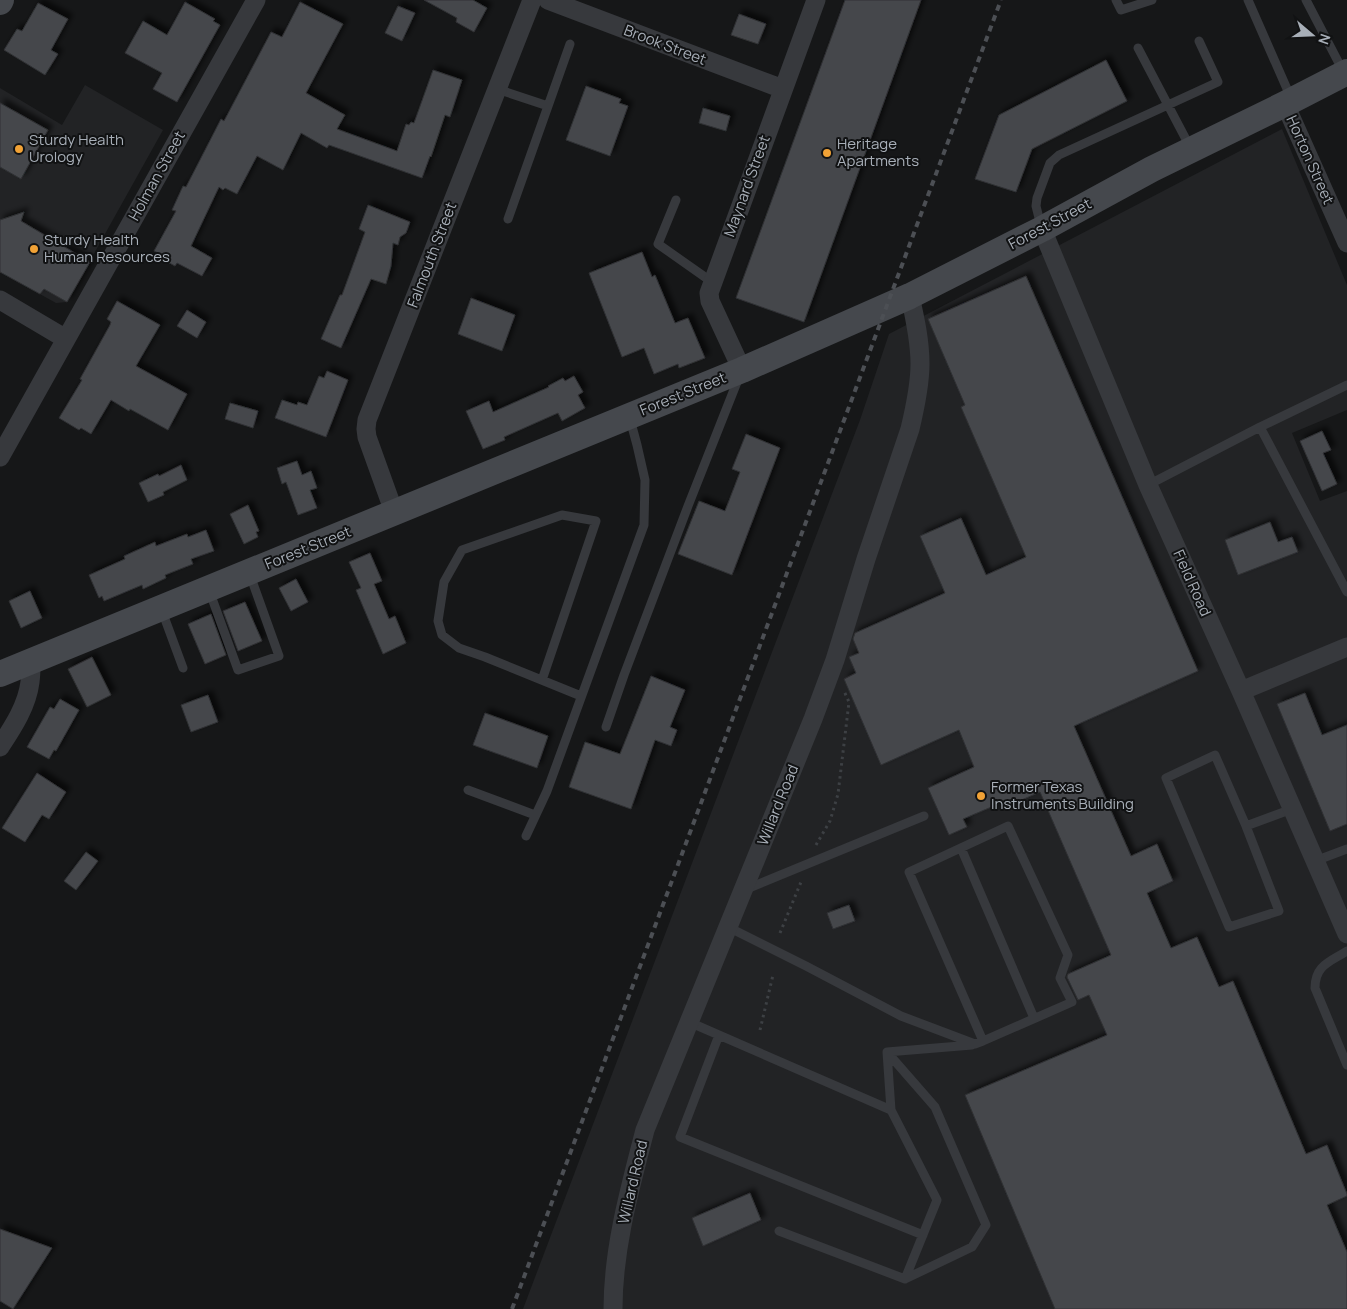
<svg xmlns="http://www.w3.org/2000/svg" width="1347" height="1309" font-family="Manrope,sans-serif">
	<style>
		.built { fill: #222325 }
		.building { fill: #45474b; stroke: #303134; filter: url(#shadow) }
		.lines { fill: none; stroke-linecap: round; stroke-linejoin: round }
		.path { stroke: #3d4044; stroke-width: 3; stroke-dasharray: 2.5 4; stroke-linecap: butt }
		.service { stroke: #37393d; stroke-width: 9 }
		.minor { stroke: #37393d; stroke-width: 19 }
		.secondary { stroke: #45484d; stroke-width: 26 }
		.rail { stroke: #4c4f54; stroke-width: 4; stroke-dasharray: 6 5; stroke-linecap: butt }
		.poi-dot { fill: #f1a236; stroke: #111213; stroke-width: 2 }
		.labels { text-anchor: middle; stroke-width: 4; stroke-linejoin: round; paint-order: stroke }
		.street-label { font-size: 15px; fill: #a8afb8; stroke: #111213 }
		.poi-label { font-size: 15px; fill: #a8afb8; stroke: #111213; text-anchor: start }
	</style>
	<defs>
		<filter id="shadow"><feDropShadow dx="4.5" dy="-4.5" stdDeviation="2.5" flood-color="#0009"/></filter>
	</defs>
	<rect width="100%" height="100%" fill="#161718"/>
	<!-- built -->
	<path class="built" d="M 85,85 L 163,130 L 67,302 L 56,303 L 0,272 L 0,88 L 62,125 Z
		M 1282,129 L 1347,285 L 1347,410 L 1292,433 L 1320,501 L 1347,491 L 1347,1309 L 523,1309 L 860,420 L 889,334 Z"/>
	<!-- building -->
	<path class="building" d="M 424,0 L 473,0 L 487,8 L 474,32 L 456,22 L 457,18 Z
		M 845,0 L 921,0 L 804,322 L 736,298 Z
		M 185,2 L 215,19 L 213,21 L 220,25 L 177,102 L 153,89 L 162,73 L 125,53 L 143,21 L 167,35 Z
		M 300,2 L 343,24 L 306,93 L 345,115 L 337,129 L 397,151 L 406,124 L 409,125 L 411,122 L 414,123 L 433,70 L 462,80 L 450,117 L 445,115 L 431,157 L 430,156 L 422,178 L 329,145 L 327,148 L 301,133 L 283,170 L 257,156 L 237,194 L 225,188 L 223,190 L 219,187 L 191,246 L 212,258 L 202,276 L 177,263 L 175,266 L 162,259 L 164,256 L 154,251 L 176,211 L 172,210 L 183,186 L 186,187 L 221,119 L 224,121 L 271,32 L 282,37 Z
		M 38,3 L 68,19 L 51,50 L 58,54 L 45,75 L 4,50 L 17,29 L 22,31 Z
		M 398,6 L 415,13 L 402,41 L 385,33 Z
		M 739,14 L 766,24 L 758,44 L 731,35 Z
		M 1106,60 L 1127,101 L 1032,149 L 1016,192 L 975,179 L 999,115 Z
		M 586,86 L 621,99 L 619,103 L 628,106 L 610,156 L 566,140 Z
		M 0,103 L 48,130 L 21,179 L 0,167 Z
		M 703,108 L 730,116 L 726,131 L 699,123 Z
		M 368,205 L 410,222 L 406,233 L 400,237 L 398,245 L 393,243 L 391,266 L 386,284 L 371,279 L 341,348 L 321,339 L 340,295 L 342,295 L 365,232 L 359,229 Z
		M 24,212 L 21,221 L 90,262 L 67,302 L 44,289 L 40,294 L 0,272 L 0,220 Z
		M 642,252 L 652,277 L 655,275 L 675,323 L 688,318 L 705,358 L 679,368 L 678,364 L 654,374 L 644,348 L 622,357 L 589,273 Z
		M 1026,276 L 1198,671 L 1074,726 L 1131,856 L 1157,844 L 1173,881 L 1147,893 L 1171,948 L 1197,937 L 1219,987 L 1233,981 L 1306,1154 L 1327,1145 L 1347,1194 L 1347,1196 L 1327,1205 L 1347,1252 L 1347,1309 L 1055,1309 L 965,1095 L 1107,1035 L 1089,995 L 1078,1000 L 1067,977 L 1068,974 L 1111,955 L 1040,792 L 1010,805 L 1008,800 L 963,819 L 967,827 L 949,835 L 928,788 L 974,767 L 959,730 L 881,765 L 844,679 L 856,673 L 849,657 L 859,653 L 853,639 L 855,633 L 945,593 L 920,536 L 961,518 L 986,575 L 1026,557 L 961,407 L 965,405 L 928,319 Z
		M 471,298 L 515,315 L 502,351 L 458,334 Z
		M 117,301 L 160,325 L 136,366 L 187,394 L 168,430 L 130,409 L 129,411 L 111,400 L 91,434 L 81,428 L 79,430 L 59,418 L 82,380 L 80,379 L 110,325 L 111,322 L 107,319 Z
		M 187,310 L 206,322 L 197,338 L 177,326 Z
		M 327,371 L 348,380 L 326,437 L 275,418 L 282,400 L 297,405 L 298,402 L 307,405 L 319,376 L 324,378 Z
		M 574,376 L 583,392 L 578,395 L 585,408 L 562,421 L 558,413 L 504,437 L 505,440 L 483,449 L 466,411 L 489,401 L 493,412 L 549,387 L 548,386 L 563,378 L 565,381 Z
		M 230,403 L 258,411 L 253,428 L 225,419 Z
		M 1322,431 L 1331,450 L 1323,453 L 1337,484 L 1322,491 L 1300,441 Z
		M 746,434 L 780,448 L 732,575 L 678,554 L 699,501 L 725,511 L 740,472 L 732,469 Z
		M 297,461 L 302,475 L 311,471 L 317,488 L 310,490 L 317,508 L 298,515 L 286,482 L 282,484 L 277,468 Z
		M 181,465 L 187,480 L 163,492 L 164,495 L 148,502 L 139,483 L 158,474 L 159,476 Z
		M 248,505 L 259,531 L 256,532 L 258,537 L 244,544 L 230,514 Z
		M 1270,522 L 1278,542 L 1292,537 L 1298,552 L 1238,575 L 1225,540 Z
		M 206,530 L 214,551 L 191,559 L 193,564 L 165,575 L 166,578 L 143,589 L 142,585 L 104,601 L 102,596 L 99,598 L 89,575 L 125,559 L 124,556 L 155,542 L 156,546 L 187,534 L 188,537 Z
		M 370,553 L 382,581 L 374,584 L 389,619 L 395,616 L 406,643 L 383,654 L 356,590 L 361,588 L 349,562 Z
		M 296,579 L 308,602 L 291,611 L 279,588 Z
		M 30,591 L 42,618 L 21,628 L 9,601 Z
		M 245,602 L 262,641 L 238,651 L 223,611 Z
		M 211,614 L 226,655 L 205,664 L 188,624 Z
		M 92,657 L 111,695 L 87,707 L 68,669 Z
		M 651,676 L 685,690 L 670,727 L 677,730 L 671,746 L 655,740 L 631,809 L 569,787 L 585,742 L 620,754 Z
		M 1305,693 L 1322,735 L 1347,725 L 1347,824 L 1330,831 L 1277,704 Z
		M 208,695 L 218,722 L 191,732 L 181,705 Z
		M 60,699 L 79,710 L 56,751 L 54,750 L 49,759 L 27,747 L 50,707 L 54,709 Z
		M 485,713 L 548,736 L 537,768 L 473,745 Z
		M 37,773 L 66,792 L 49,819 L 42,815 L 25,842 L 2,828 Z
		M 86,852 L 98,861 L 76,890 L 64,881 Z
		M 849,905 L 855,921 L 833,929 L 827,913 Z
		M 750,1193 L 761,1220 L 703,1246 L 692,1218 Z
		M 0,1229 L 52,1248 L 13,1309 L 0,1301 Z"/>
	<g class="lines">
		<!-- path -->
		<path class="path" d="M 816,845 L 830,821 L 838,794 L 849,702 L 844,691
			M 780,933 L 801,882
			M 760,1030 L 773,975"/>
		<!-- service -->
		<path class="service" d="M 1116,0 L 1121,10 L 1152,0
			M 1248,0 L 1291,98
			M 1306,0 L 1343,71
			M 1138,48 L 1190,147
			M 497,89 L 548,106
			M 676,200 L 658,244 L 712,282
			M 508,219 L 570,44
			M 1041,226 L 1036,206 L 1037,198 L 1050,163 L 1059,155 L 1218,82 L 1199,41
			M 1347,385 L 1260,427 L 1347,592
			M 1148,485 L 1260,427
			M 209,590 L 238,670 L 279,656 L 250,575
			M 162,611 L 183,668
			M 542,680 L 596,521 L 562,515 L 462,550 L 444,582 L 438,621 L 442,635 L 459,648 L 485,657 L 581,696
			M 606,727 L 624,675 L 688,506 L 739,377
			M 468,790 L 535,815
			M 1246,826 L 1215,755 L 1166,778 L 1229,927 L 1279,911 L 1246,826 L 1292,809
			M 526,836 L 547,791 L 644,525 L 645,480 L 637,445 L 630,419
			M 961,848 L 1034,1018
			M 1315,861 L 1347,849
			M 744,890 L 924,816
			M 728,927 L 806,966 L 901,1016 L 975,1044 L 983,1041 L 1072,1002 L 1060,978 L 1068,955 L 1008,826 L 909,872 L 983,1041
			M 1347,951 C 1330,962 1315,965 1315,988 L 1347,1065
			M 689,1022 L 891,1110 L 937,1200 L 905,1279 L 779,1231
			M 719,1035 L 680,1137 L 923,1235
			M 887,1052 L 935,1107 L 986,1225 L 972,1247 L 905,1279
			M 891,1110 L 887,1052 L 972,1045"/>
		<!-- minor -->
		<path class="minor" d="M 548,0 L 783,89
			M 1285,104 L 1347,243
			M 1042,229 L 1148,485 L 1241,691 L 1347,934
			M 0,300 L 66,339
			M 742,370 L 710,301 L 709,293 L 816,0
			M 0,457 L 256,0
			M 394,512 L 367,437 L 366,429 L 367,420 L 532,0
			M 1241,691 L 1347,647
			M 0,747 C 13,727 27,706 30,682 C 31,675 31,668 31,662
			M 613,1309 C 613,1248 630,1188 645,1130 L 813,719 L 835,660 L 866,559 L 910,429 C 915,408 920,386 920,364 C 920,341 915,318 910,296"/>
		<!-- secondary -->
		<path class="secondary" d="M 0,2 L 1,0
			M 0,674 L 742,370 L 910,296 L 1042,229 L 1152,169 L 1285,104 L 1347,72"/>
		<!-- rail -->
		<path class="rail" d="M 512,1309 L 1001,0"/>
	</g>
	<!-- markers -->
	<g class="poi-dot">
		<circle cx="19" cy="149" r="5"/>
		<circle cx="827" cy="153" r="5"/>
		<circle cx="34" cy="249" r="5"/>
		<circle cx="981" cy="796" r="5"/>
	</g>
	<g class="labels">
		<!-- street labels -->
		<g class="street-label">
			<text transform="translate(665 45) rotate(21)" y="5">Brook Street</text>
			<text transform="translate(1310 160) rotate(66)" y="5">Horton Street</text>
			<text transform="translate(157 176) rotate(-61)" y="5">Holman Street</text>
			<text transform="translate(747 186) rotate(-70)" y="5">Maynard Street</text>
			<text transform="translate(1050 224) rotate(-28)" y="5">Forest Street</text>
			<text transform="translate(432 255) rotate(-69)" y="5">Falmouth Street</text>
			<text transform="translate(683 394) rotate(-22)" y="5">Forest Street</text>
			<text transform="translate(308 548) rotate(-22)" y="5">Forest Street</text>
			<text transform="translate(1192 583) rotate(66)" y="5">Field Road</text>
			<text transform="translate(778 805) rotate(-68)" y="5">Willard Road</text>
			<text transform="translate(633 1182) rotate(-77)" y="5">Willard Road</text>
		</g>
		<!-- poi labels -->
		<g class="poi-label">
			<text x="29" y="145">Sturdy Health<tspan x="29" dy="17">Urology</tspan></text>
			<text x="837" y="149">Heritage<tspan x="837" dy="17">Apartments</tspan></text>
			<text x="44" y="245">Sturdy Health<tspan x="44" dy="17">Human Resources</tspan></text>
			<text x="991" y="792">Former Texas<tspan x="991" dy="17">Instruments Building</tspan></text>
		</g>
	</g>
	<!-- north arrow -->
	<g transform="translate(1312 35) rotate(109)" stroke="#111213" stroke-width="4" paint-order="stroke">
	<path d="M0-4L9 19L0 12L-9 19Z" fill="#a8afb8"/>
	<text y="-8" font-size="14" font-weight="bold" text-anchor="middle" fill="#a8afb8">N</text>
	</g>
</svg>
